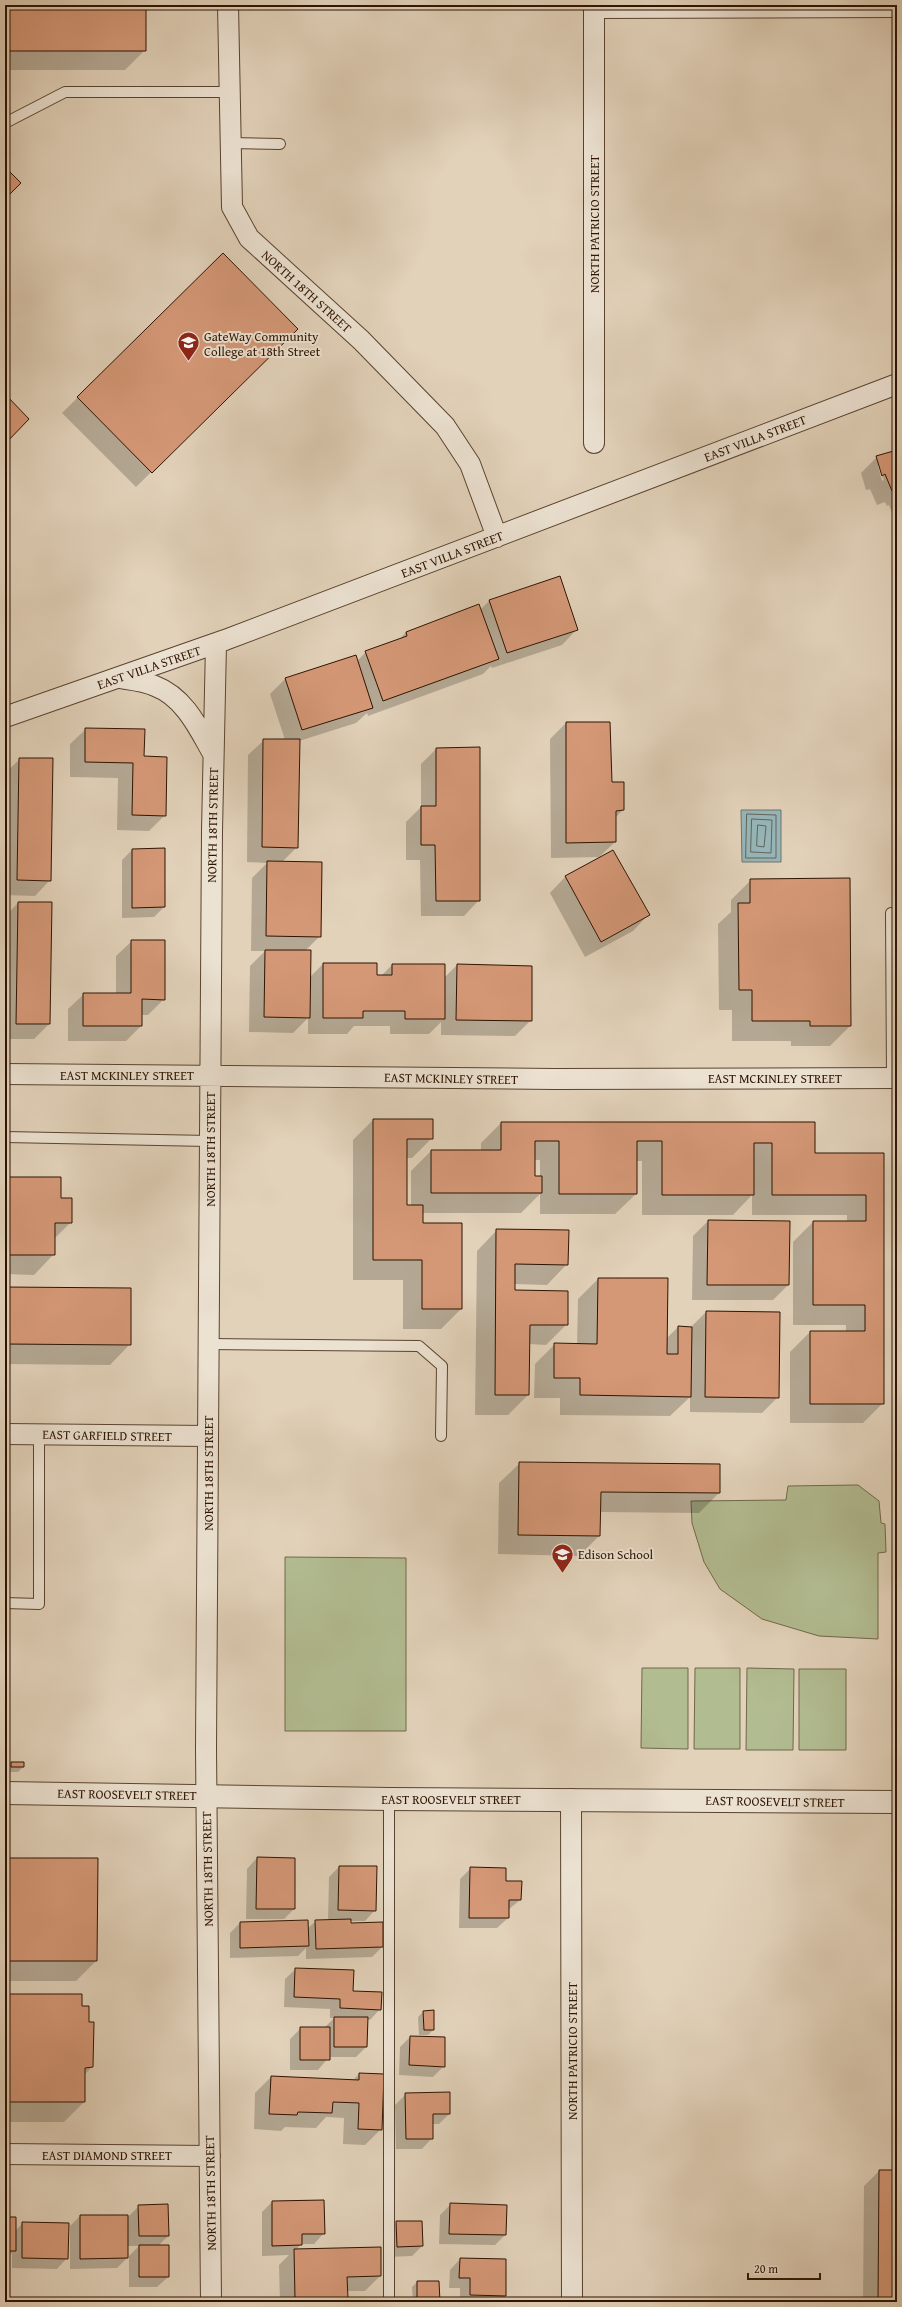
<svg xmlns="http://www.w3.org/2000/svg" width="902" height="2307" font-family="'Gentium Book Plus',serif">
	<style>
		.green { fill: #b2bc91; stroke: #706849 }
		.water { fill: #97b6b8; stroke: #6d756f }
		.shadow { fill: #0003; fill-rule: evenodd }
		.lines { fill: none; stroke-linecap: round; stroke-linejoin: round }
		.shore { stroke: #62645c; stroke-width: 1 }
		.building { fill: #d59877; stroke: #2d1301 }
		.service-casing { stroke: #5a432f; stroke-width: 12 }
		.minor-casing { stroke: #5a432f; stroke-width: 22 }
		.tertiary-casing { stroke: #5a432f; stroke-width: 24 }
		.service { stroke: #ece2d2; stroke-width: 10 }
		.minor { stroke: #ece2d2; stroke-width: 20 }
		.tertiary { stroke: #ece2d2; stroke-width: 22 }
		.labels { text-anchor: middle; stroke-width: 4; stroke-linejoin: round; paint-order: stroke }
		.street-label { font-size: 13px; fill: #2d1301; stroke: #ece2d2 }
		.poi-label { font-size: 13px; fill: #2d1301; stroke: #ece2d2; text-anchor: start }
	</style>
	<rect width="100%" height="100%" fill="#e2d2ba"/>
	<filter id="stains"><feTurbulence type="fractalNoise" baseFrequency=".005" numOctaves="4"/><feColorMatrix values="0 0 0 0 .2 0 0 0 0 .09 0 0 0 0 .02 0 0 0 .5 -.17"/></filter>
	<radialGradient id="worn" r=".72"><stop offset=".6" stop-color="#630" stop-opacity="0"/><stop offset="1" stop-color="#630" stop-opacity=".3"/></radialGradient>
	<!-- green -->
	<path class="green" d="M 858,1485 L 879,1501 L 881,1523 L 885,1524 L 886,1552 L 878,1553 L 878,1639 L 819,1636 L 762,1619 L 720,1589 L 704,1562 L 692,1523 L 691,1501 L 786,1500 L 788,1486 Z
		M 285,1557 L 406,1558 L 406,1731 L 285,1731 Z
		M 642,1668 L 688,1668 L 688,1749 L 641,1748 Z
		M 695,1668 L 740,1668 L 740,1749 L 694,1749 Z
		M 747,1668 L 794,1669 L 793,1750 L 746,1750 Z
		M 799,1669 L 846,1669 L 846,1750 L 799,1750 Z"/>
	<!-- water -->
	<path class="water" d="M 741,810 L 781,810 L 781,862 L 742,862 Z"/>
	<!-- shadow -->
	<path class="shadow" d="M 5,5 L 157,5 L 145,6 L 145,50 L 125,70 L 5,70 Z
		M 223,254 L 297,329 L 136,487 L 62,413 Z
		M 897,451 L 897,517 L 894,518 L 889,505 L 887,506 L 885,502 L 877,505 L 870,489 L 866,490 L 861,473 L 877,457 ZM 878,466 L 880,466 L 884,480 L 882,481 Z
		M 489,601 L 577,629 L 562,645 L 492,668 L 491,666 L 483,674 L 368,716 L 367,713 L 356,723 L 299,741 L 297,847 L 282,862 L 320,936 L 305,951 L 309,978 L 323,964 L 376,976 L 381,976 L 392,965 L 444,978 L 457,965 L 531,1020 L 515,1036 L 441,1035 L 441,1022 L 429,1034 L 390,1034 L 390,1026 L 354,1026 L 347,1034 L 308,1034 L 308,1018 L 293,1033 L 249,1032 L 250,966 L 265,951 L 251,951 L 252,878 L 267,863 L 247,862 L 248,755 L 264,740 L 285,740 L 270,694 L 285,679 L 357,661 L 366,652 L 399,640 L 406,632 L 480,610 Z
		M 566,723 L 609,723 L 611,783 L 623,810 L 615,818 L 615,842 L 599,857 L 551,858 L 550,739 Z
		M 86,729 L 143,757 L 165,815 L 149,831 L 117,830 L 118,778 L 70,777 L 70,744 Z
		M 436,749 L 479,900 L 464,916 L 421,916 L 420,860 L 406,860 L 406,822 L 421,807 L 421,764 Z
		M 20,759 L 50,880 L 35,896 L 5,895 L 5,773 Z
		M 132,850 L 164,907 L 154,917 L 122,918 L 122,860 Z
		M 613,851 L 648,915 L 633,931 L 585,957 L 550,893 L 565,877 Z
		M 751,880 L 850,1026 L 830,1046 L 791,1046 L 791,1041 L 732,1041 L 732,1010 L 719,1010 L 718,924 L 731,912 L 731,900 Z
		M 18,903 L 49,1024 L 34,1039 L 5,1039 L 5,916 Z
		M 132,941 L 164,999 L 148,1015 L 141,1015 L 141,1026 L 126,1041 L 68,1041 L 68,1009 L 84,994 L 116,994 L 116,956 Z
		M 373,1120 L 432,1138 L 412,1158 L 406,1158 L 406,1206 L 411,1206 L 411,1171 L 431,1151 L 481,1151 L 481,1143 L 501,1123 L 814,1123 L 814,1154 L 883,1154 L 883,1403 L 863,1423 L 790,1423 L 790,1352 L 810,1332 L 846,1332 L 846,1325 L 793,1325 L 793,1242 L 813,1222 L 847,1222 L 847,1215 L 752,1215 L 752,1195 L 733,1215 L 642,1215 L 642,1161 L 636,1161 L 636,1194 L 615,1214 L 540,1214 L 540,1194 L 521,1213 L 422,1213 L 422,1224 L 461,1309 L 441,1329 L 403,1329 L 403,1280 L 353,1280 L 353,1140 ZM 534,1160 L 540,1160 L 540,1177 L 534,1177 Z
		M 5,1178 L 71,1222 L 54,1239 L 54,1254 L 34,1275 L 5,1274 Z
		M 708,1221 L 788,1285 L 773,1300 L 692,1300 L 693,1236 Z
		M 497,1230 L 567,1264 L 547,1285 L 514,1284 L 514,1291 L 566,1325 L 546,1345 L 529,1344 L 528,1395 L 508,1415 L 475,1415 L 477,1251 Z
		M 598,1279 L 667,1279 L 666,1339 L 678,1327 L 690,1328 L 706,1312 L 778,1397 L 762,1413 L 690,1412 L 690,1397 L 670,1416 L 560,1415 L 560,1398 L 534,1398 L 535,1364 L 555,1344 L 577,1345 L 578,1299 Z
		M 5,1288 L 130,1344 L 110,1365 L 5,1364 Z
		M 520,1463 L 719,1493 L 699,1513 L 599,1512 L 599,1536 L 579,1556 L 498,1554 L 499,1483 Z
		M 12,1763 L 23,1767 L 18,1772 L 7,1772 L 7,1768 Z
		M 257,1858 L 294,1909 L 284,1919 L 246,1919 L 247,1869 Z
		M 5,1859 L 97,1859 L 96,1961 L 76,1981 L 5,1981 Z
		M 339,1867 L 375,1910 L 365,1921 L 350,1921 L 350,1924 L 382,1947 L 372,1957 L 306,1959 L 306,1948 L 298,1956 L 230,1958 L 230,1933 L 240,1923 L 307,1921 L 307,1929 L 316,1921 L 328,1920 L 329,1877 Z
		M 471,1868 L 505,1882 L 520,1900 L 508,1910 L 508,1918 L 497,1928 L 459,1928 L 460,1879 Z
		M 296,1969 L 352,1991 L 380,2009 L 370,2020 L 367,2019 L 366,2047 L 356,2057 L 329,2057 L 318,2070 L 290,2070 L 290,2039 L 301,2028 L 324,2028 L 334,2018 L 330,2018 L 330,2009 L 284,2007 L 285,1979 Z
		M 5,1995 L 81,2007 L 88,2023 L 92,2067 L 84,2075 L 84,2102 L 64,2122 L 5,2122 Z
		M 423,2012 L 433,2030 L 428,2035 L 419,2035 L 418,2017 Z
		M 410,2037 L 444,2066 L 433,2077 L 399,2075 L 400,2047 Z
		M 359,2074 L 381,2129 L 365,2145 L 343,2144 L 344,2118 L 326,2117 L 316,2128 L 285,2127 L 281,2131 L 254,2129 L 255,2093 L 271,2077 L 352,2081 Z
		M 406,2094 L 449,2114 L 439,2124 L 432,2124 L 432,2138 L 422,2149 L 396,2149 L 395,2105 Z
		M 879,2171 L 897,2171 L 897,2302 L 863,2302 L 864,2186 Z
		M 323,2201 L 324,2233 L 314,2244 L 301,2244 L 296,2250 L 380,2276 L 365,2291 L 346,2291 L 347,2297 L 342,2302 L 280,2302 L 279,2265 L 289,2255 L 262,2256 L 262,2212 L 272,2202 Z
		M 451,2204 L 505,2235 L 495,2245 L 439,2244 L 440,2215 Z
		M 139,2206 L 168,2236 L 158,2246 L 168,2277 L 157,2287 L 129,2287 L 129,2256 L 139,2246 L 127,2246 L 127,2258 L 117,2268 L 70,2269 L 70,2226 L 80,2216 L 127,2218 Z
		M 5,2218 L 15,2231 L 23,2223 L 67,2258 L 57,2269 L 12,2268 L 12,2253 L 5,2260 Z
		M 397,2222 L 421,2222 L 422,2246 L 412,2256 L 387,2257 L 386,2233 Z
		M 460,2259 L 505,2295 L 498,2302 L 460,2302 L 460,2288 L 449,2288 L 450,2270 Z
		M 417,2282 L 439,2302 L 413,2302 L 412,2287 Z"/>
	<g class="lines">
		<!-- shore -->
		<path class="shore" d="M 747,814 L 776,815 L 776,858 L 746,858 Z
			M 752,819 L 772,820 L 771,853 L 751,852 Z
			M 758,825 L 766,826 L 764,847 L 757,846 Z"/>
	</g>
	<!-- building -->
	<path class="building" d="M 5,5 L 146,5 L 146,51 L 5,51 Z
		M 5,167 L 21,183 L 5,199 Z
		M 223,253 L 298,329 L 152,473 L 77,397 Z
		M 5,394 L 29,419 L 5,444 Z
		M 897,450 L 897,489 L 892,491 L 885,474 L 882,476 L 876,456 Z
		M 560,576 L 578,630 L 507,653 L 489,600 Z
		M 479,604 L 499,659 L 383,701 L 365,651 L 407,636 L 406,632 Z
		M 356,655 L 373,708 L 302,730 L 285,678 Z
		M 566,722 L 610,722 L 612,782 L 624,782 L 624,810 L 616,811 L 616,842 L 566,843 Z
		M 85,728 L 145,729 L 144,756 L 167,757 L 166,816 L 132,815 L 133,763 L 85,762 Z
		M 263,739 L 300,739 L 298,848 L 262,847 Z
		M 480,747 L 480,901 L 436,901 L 435,845 L 421,845 L 421,806 L 436,806 L 436,748 Z
		M 19,758 L 53,758 L 51,881 L 17,880 Z
		M 165,848 L 165,907 L 132,908 L 132,849 Z
		M 613,850 L 650,915 L 601,942 L 565,876 Z
		M 267,861 L 322,862 L 321,937 L 266,936 Z
		M 850,878 L 851,1026 L 810,1026 L 810,1021 L 752,1021 L 752,990 L 739,990 L 738,903 L 750,903 L 750,879 Z
		M 18,902 L 52,902 L 50,1024 L 16,1024 Z
		M 131,940 L 165,940 L 165,1000 L 142,999 L 142,1026 L 83,1026 L 83,993 L 131,993 Z
		M 265,950 L 311,950 L 310,1018 L 264,1017 Z
		M 323,963 L 377,963 L 377,975 L 392,975 L 392,964 L 445,964 L 445,1019 L 405,1019 L 405,1011 L 363,1011 L 363,1018 L 323,1018 Z
		M 457,964 L 532,966 L 532,1021 L 456,1020 Z
		M 373,1119 L 433,1119 L 433,1139 L 407,1139 L 407,1205 L 423,1205 L 423,1223 L 462,1223 L 462,1309 L 422,1309 L 422,1260 L 373,1260 Z
		M 501,1122 L 815,1122 L 815,1153 L 884,1153 L 884,1404 L 810,1404 L 810,1331 L 865,1331 L 865,1305 L 813,1305 L 813,1221 L 866,1221 L 866,1195 L 772,1195 L 772,1143 L 754,1143 L 754,1195 L 662,1195 L 662,1141 L 637,1141 L 637,1194 L 559,1194 L 559,1141 L 535,1141 L 535,1176 L 542,1176 L 542,1193 L 431,1193 L 431,1150 L 501,1150 Z
		M 5,1177 L 61,1177 L 61,1198 L 72,1198 L 72,1223 L 55,1223 L 55,1255 L 5,1255 Z
		M 708,1220 L 790,1221 L 789,1285 L 707,1285 Z
		M 496,1229 L 569,1230 L 568,1265 L 515,1264 L 515,1290 L 568,1291 L 568,1325 L 530,1325 L 529,1395 L 495,1395 Z
		M 598,1278 L 668,1278 L 667,1354 L 678,1354 L 678,1326 L 692,1327 L 691,1397 L 580,1395 L 580,1378 L 554,1378 L 554,1343 L 597,1344 Z
		M 5,1287 L 131,1288 L 131,1345 L 5,1344 Z
		M 706,1311 L 780,1312 L 779,1398 L 705,1397 Z
		M 519,1462 L 720,1464 L 720,1493 L 601,1492 L 600,1536 L 518,1535 Z
		M 11,1762 L 24,1762 L 24,1767 L 11,1767 Z
		M 257,1857 L 295,1858 L 295,1909 L 256,1909 Z
		M 5,1858 L 98,1858 L 97,1961 L 5,1961 Z
		M 339,1866 L 377,1866 L 376,1911 L 338,1910 Z
		M 470,1867 L 506,1868 L 506,1881 L 522,1881 L 521,1900 L 509,1900 L 509,1918 L 469,1918 Z
		M 351,1919 L 351,1923 L 383,1922 L 383,1947 L 316,1949 L 315,1920 Z
		M 308,1920 L 309,1946 L 240,1948 L 240,1922 Z
		M 295,1968 L 354,1970 L 353,1991 L 382,1992 L 381,2010 L 340,2008 L 340,1999 L 294,1997 Z
		M 5,1994 L 82,1994 L 82,2006 L 89,2006 L 89,2022 L 94,2022 L 93,2067 L 85,2068 L 85,2102 L 5,2102 Z
		M 434,2010 L 434,2030 L 424,2030 L 423,2011 Z
		M 334,2017 L 368,2017 L 367,2047 L 334,2047 Z
		M 300,2027 L 330,2027 L 330,2060 L 300,2060 Z
		M 410,2036 L 445,2037 L 445,2067 L 409,2065 Z
		M 359,2073 L 384,2074 L 382,2130 L 358,2129 L 359,2103 L 333,2102 L 332,2113 L 298,2112 L 297,2115 L 269,2114 L 271,2076 L 359,2080 Z
		M 450,2092 L 450,2114 L 433,2114 L 433,2139 L 406,2139 L 405,2093 Z
		M 879,2170 L 897,2170 L 897,2302 L 878,2302 Z
		M 324,2200 L 325,2234 L 302,2234 L 302,2245 L 272,2246 L 272,2201 Z
		M 450,2203 L 507,2205 L 506,2235 L 449,2234 Z
		M 168,2204 L 169,2236 L 139,2236 L 138,2205 Z
		M 80,2215 L 128,2215 L 128,2258 L 80,2259 Z
		M 5,2217 L 16,2217 L 16,2251 L 5,2251 Z
		M 396,2221 L 422,2221 L 423,2246 L 397,2247 Z
		M 22,2222 L 69,2223 L 68,2259 L 22,2258 Z
		M 139,2245 L 169,2245 L 169,2277 L 139,2277 Z
		M 381,2247 L 381,2276 L 347,2277 L 348,2298 L 295,2299 L 294,2249 Z
		M 460,2258 L 506,2259 L 506,2296 L 470,2295 L 470,2278 L 459,2278 Z
		M 417,2281 L 439,2281 L 440,2302 L 417,2302 Z"/>
	<g class="lines">
		<defs>
			<path id="service" d="M 5,123 L 65,92 L 229,92
				M 230,143 L 280,144
				M 891,913 L 892,1078
				M 5,1137 L 209,1141
				M 209,1344 L 419,1346 L 442,1366 L 441,1436
				M 5,1603 L 39,1604 L 39,1434
				M 389,1799 L 389,2302"/>
			<path id="minor" d="M 228,5 L 232,207 L 249,238 L 361,340 L 445,426 L 470,464 L 497,537
				M 594,8 L 897,7
				M 594,443 L 594,5
				M 119,678 C 131,680 144,681 155,686 C 184,697 198,727 212,752
				M 5,717 L 225,640 L 897,384
				M 5,1074 L 555,1079 L 897,1078
				M 5,1434 L 208,1436
				M 571,1799 L 572,2302
				M 5,2154 L 210,2156
				M 211,2302 L 206,1748 L 212,831 L 216,644"/>
			<path id="tertiary" d="M 5,1793 L 389,1799 L 897,1802"/>
		</defs>
		<!-- service casing -->
		<use href="#service" class="service-casing"/>
		<!-- minor casing -->
		<use href="#minor" class="minor-casing"/>
		<!-- tertiary casing -->
		<use href="#tertiary" class="tertiary-casing"/>
		<!-- service -->
		<use href="#service" class="service"/>
		<!-- minor -->
		<use href="#minor" class="minor"/>
		<!-- tertiary -->
		<use href="#tertiary" class="tertiary"/>
	</g>
	<!-- icons -->
	<defs>
		<symbol id="university-pin" viewBox="-11 -11 22 30"><path d="M0 17L-7.5 6A9.5 9.5 0 1 1 7.5 6Z" fill="#8f2418" stroke="#ece2d2"/><path d="M0-5L7-2L0 1L-7-2ZM-4 1L0 2.5L4 1V4Q0 6-4 4Z" fill="#fff"/></symbol>
		<symbol id="school-pin" viewBox="-11 -11 22 30"><path d="M0 17L-7.5 6A9.5 9.5 0 1 1 7.5 6Z" fill="#8f2418" stroke="#ece2d2"/><path d="M0-5L7-2L0 1L-7-2ZM-4 1L0 2.5L4 1V4Q0 6-4 4Z" fill="#fff"/></symbol>
	</defs>
	<g fill-rule="evenodd">
		<use href="#university-pin" x="176" y="330" width="25" height="34"/>
		<use href="#school-pin" x="550" y="1542" width="25" height="34"/>
	</g>
	<g class="labels">
		<!-- street labels -->
		<g class="street-label">
			<text transform="translate(594 224) rotate(-90)" y="5">NORTH PATRICIO STREET</text>
			<text transform="translate(307 291) rotate(42)" y="5">NORTH 18TH STREET</text>
			<text transform="translate(755 438) rotate(-21)" y="5">EAST VILLA STREET</text>
			<text transform="translate(452 554) rotate(-21)" y="5">EAST VILLA STREET</text>
			<text transform="translate(149 667) rotate(-19)" y="5">EAST VILLA STREET</text>
			<text transform="translate(212 825) rotate(-89)" y="5">NORTH 18TH STREET</text>
			<text x="127" y="1080">EAST MCKINLEY STREET</text>
			<text transform="translate(451 1078) rotate(1)" y="5">EAST MCKINLEY STREET</text>
			<text x="775" y="1083">EAST MCKINLEY STREET</text>
			<text transform="translate(210 1149) rotate(-90)" y="5">NORTH 18TH STREET</text>
			<text transform="translate(107 1435) rotate(1)" y="5">EAST GARFIELD STREET</text>
			<text transform="translate(208 1473) rotate(-90)" y="5">NORTH 18TH STREET</text>
			<text transform="translate(127 1794) rotate(1)" y="5">EAST ROOSEVELT STREET</text>
			<text x="451" y="1804">EAST ROOSEVELT STREET</text>
			<text transform="translate(775 1801) rotate(1)" y="5">EAST ROOSEVELT STREET</text>
			<text transform="translate(207 1869) rotate(-91)" y="5">NORTH 18TH STREET</text>
			<text transform="translate(572 2051) rotate(-90)" y="5">NORTH PATRICIO STREET</text>
			<text x="107" y="2160">EAST DIAMOND STREET</text>
			<text transform="translate(210 2193) rotate(-91)" y="5">NORTH 18TH STREET</text>
		</g>
		<!-- poi labels -->
		<g class="poi-label">
			<text x="204" y="341">GateWay Community<tspan x="204" dy="15">College at 18th Street</tspan></text>
			<text x="578" y="1559">Edison School</text>
		</g>
	</g>
	<!-- margin -->
	<rect width="902" height="2307" fill="none" stroke="#e2d2ba" stroke-width="20"/>
	<rect x="6" y="6" width="890" height="2295" fill="none" stroke="#2d1301" stroke-width="2"/>
	<rect x="10" y="10" width="882" height="2287" fill="none" stroke="#2d1301"/>
	<!-- scale -->
	<path d="M748 2273v6h72v-6" fill="none" stroke="#2d1301" stroke-width="2"/>
	<text x="754" y="2273" font-size="12" fill="#2d1301" stroke="#ece2d2" stroke-width="3" paint-order="stroke">20 m</text>
	<rect width="100%" height="100%" filter="url(#stains)"/>
	<rect width="100%" height="100%" fill="url(#worn)"/>
</svg>
